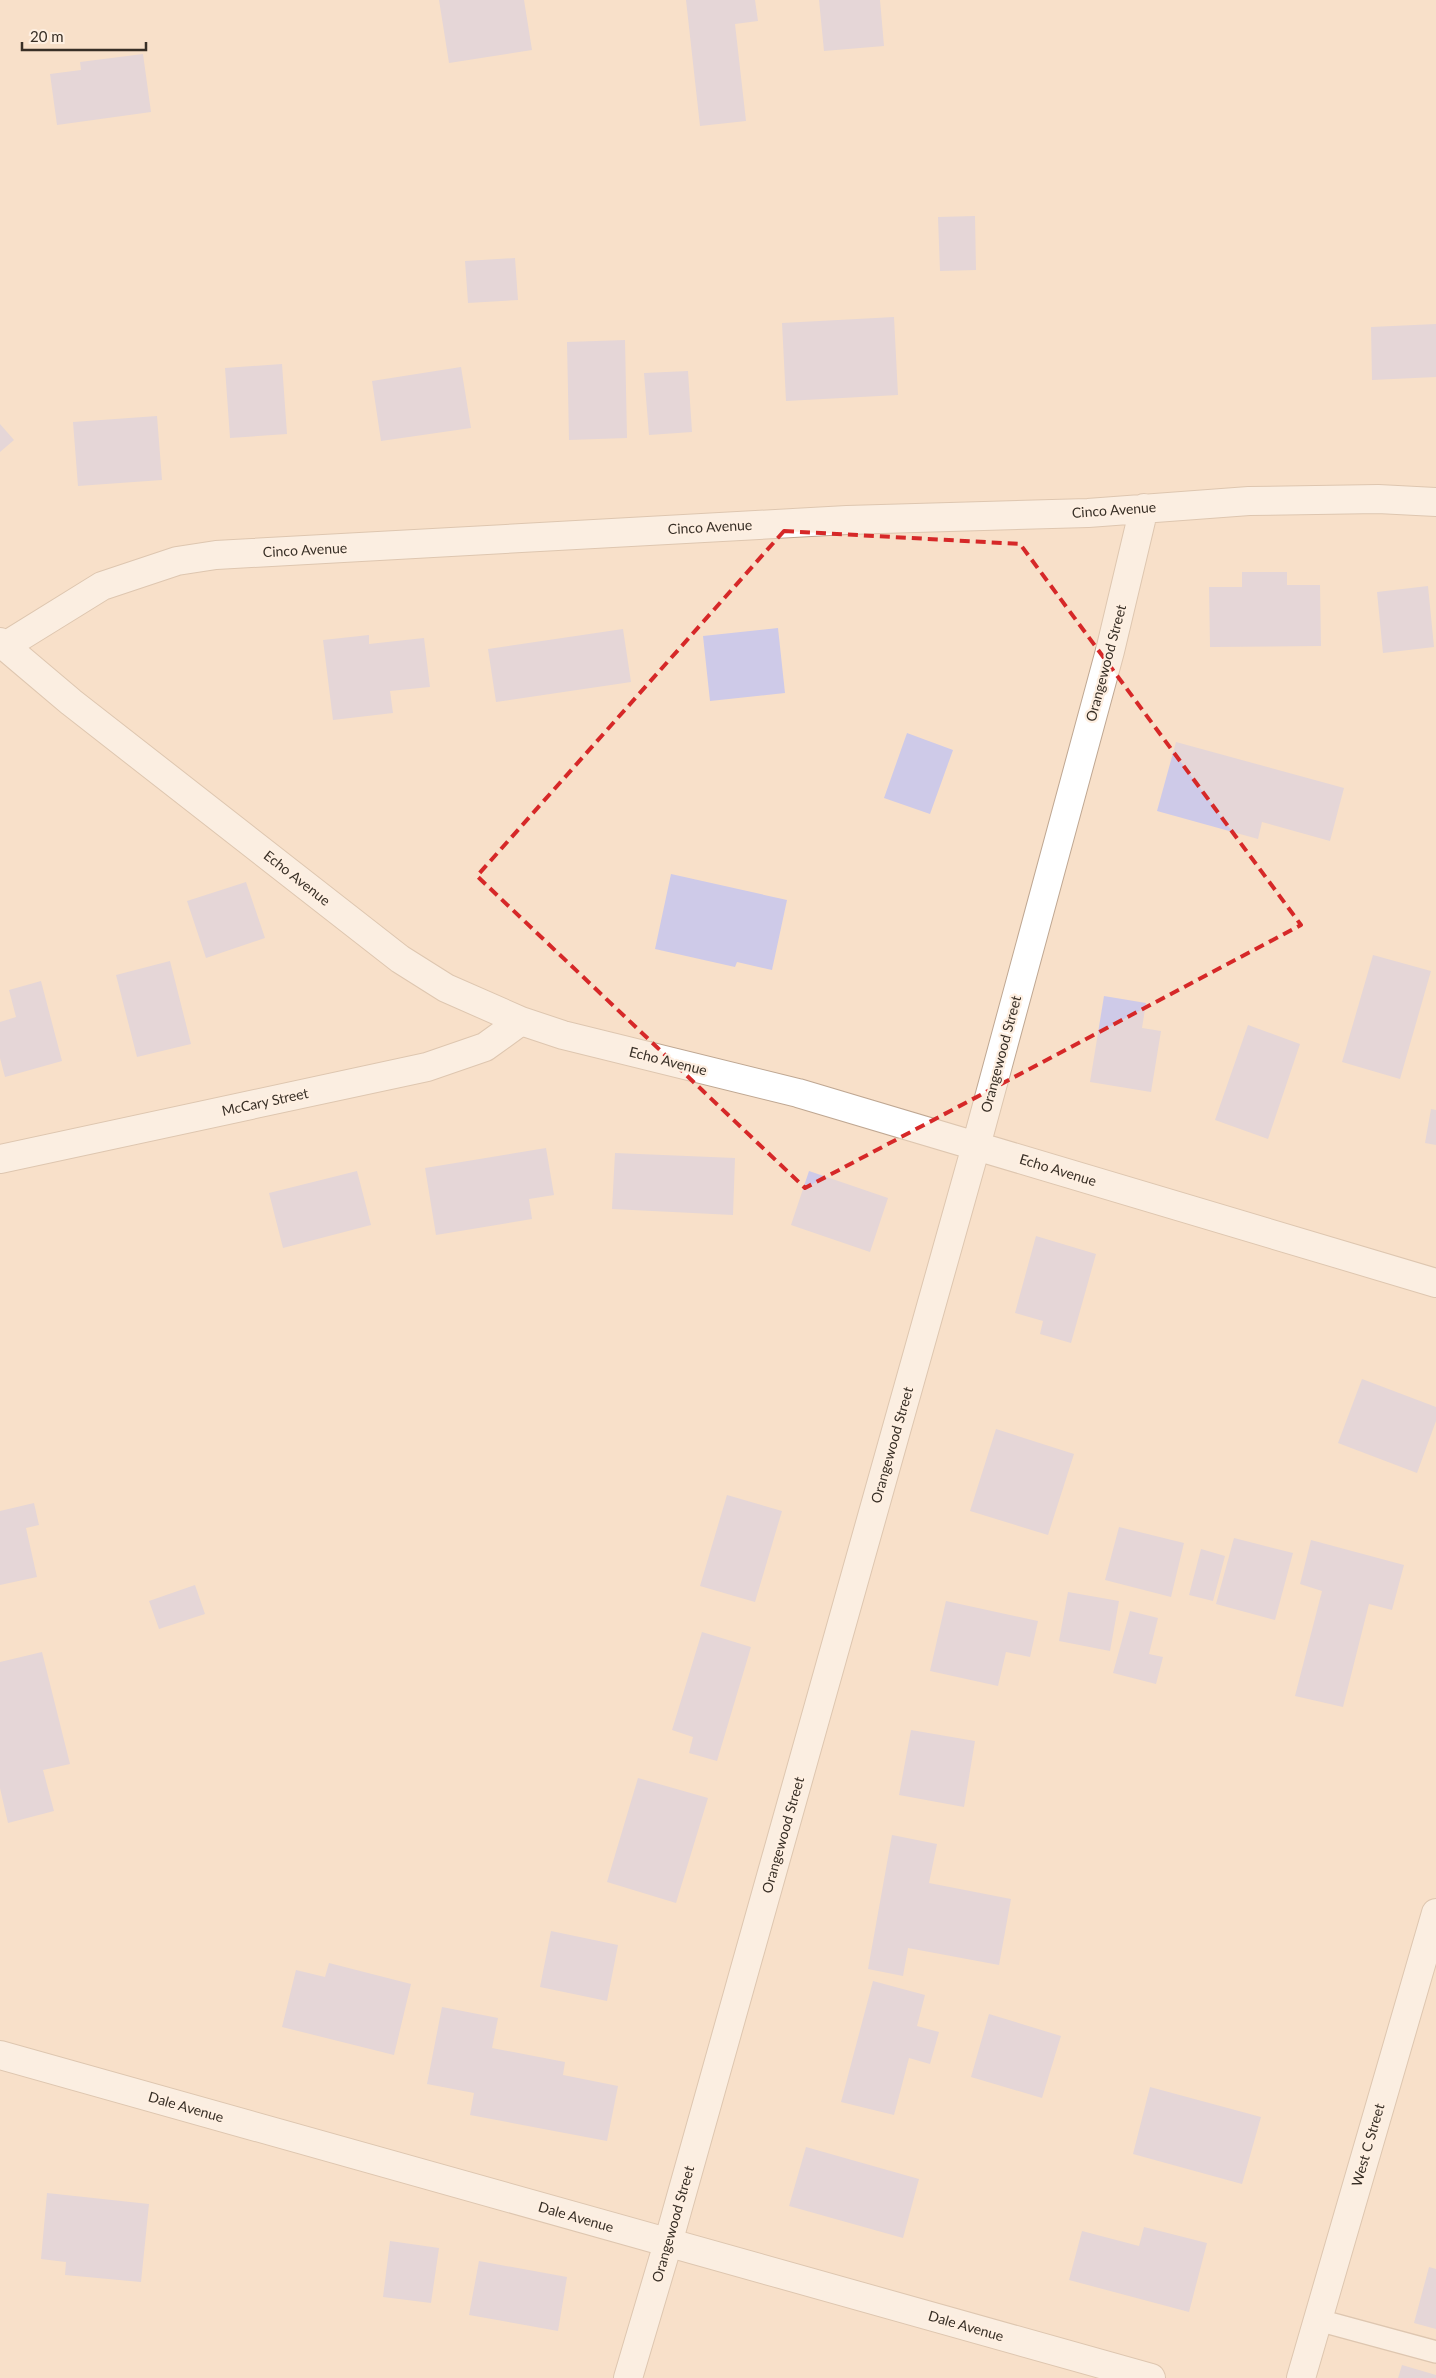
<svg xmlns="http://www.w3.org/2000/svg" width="1436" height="2378" font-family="Lato,sans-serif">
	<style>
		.building { fill: #cecae8 }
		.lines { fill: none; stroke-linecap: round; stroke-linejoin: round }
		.lane-casing { stroke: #bfa792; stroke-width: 24 }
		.street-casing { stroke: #bfa792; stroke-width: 30 }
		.secondary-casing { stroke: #bfa792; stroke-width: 30 }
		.lane { stroke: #fff; stroke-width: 21 }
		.street { stroke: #fff; stroke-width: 28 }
		.secondary { stroke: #fff; stroke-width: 28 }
		.marked { fill: none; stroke: #d62828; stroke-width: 4; stroke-dasharray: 10 6; stroke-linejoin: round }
		.labels { text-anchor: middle; stroke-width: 4.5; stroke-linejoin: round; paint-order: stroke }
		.street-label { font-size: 14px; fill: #382f26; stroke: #feefe1 }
	</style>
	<rect width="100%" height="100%" fill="#f8e0c9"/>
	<!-- building -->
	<path class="building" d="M 439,0 L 524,0 L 532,50 L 449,63 Z
		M 686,0 L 755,0 L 758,21 L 735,24 L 746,121 L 700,126 Z
		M 819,0 L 880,0 L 884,46 L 824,51 Z
		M 143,54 L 151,112 L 57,125 L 50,74 L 81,70 L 80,62 Z
		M 975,216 L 976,270 L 940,271 L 938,217 Z
		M 515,258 L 518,300 L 468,303 L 465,261 Z
		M 894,317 L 898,395 L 786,401 L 782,323 Z
		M 1436,324 L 1436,377 L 1372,380 L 1371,327 Z
		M 625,340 L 627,438 L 569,440 L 567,342 Z
		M 282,364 L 287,434 L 230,438 L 225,368 Z
		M 461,367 L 471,428 L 381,441 L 372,381 Z
		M 688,371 L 692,432 L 649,435 L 644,373 Z
		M 157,416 L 162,480 L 78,486 L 73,422 Z
		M 0,424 L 14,440 L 0,452 Z
		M 1242,572 L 1287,572 L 1287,585 L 1320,585 L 1321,646 L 1210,647 L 1209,587 L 1242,587 Z
		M 1428,586 L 1434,647 L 1383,653 L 1377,592 Z
		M 778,628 L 785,693 L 710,701 L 703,636 Z
		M 623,629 L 631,682 L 496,702 L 488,649 Z
		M 369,635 L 369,644 L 424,638 L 430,687 L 390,691 L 393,713 L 333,720 L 323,640 Z
		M 907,733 L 953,750 L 930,814 L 884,798 Z
		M 1176,742 L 1344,788 L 1330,841 L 1262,822 L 1258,839 L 1157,811 Z
		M 671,874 L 787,900 L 772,970 L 737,962 L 735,967 L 655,949 Z
		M 246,882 L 265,938 L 206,958 L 187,901 Z
		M 1373,955 L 1431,971 L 1400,1079 L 1342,1062 Z
		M 170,961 L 191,1044 L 137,1057 L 116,975 Z
		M 41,981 L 62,1061 L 5,1077 L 0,1058 L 0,1022 L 16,1017 L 9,990 Z
		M 1104,996 L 1146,1003 L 1142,1028 L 1161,1031 L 1151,1092 L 1090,1082 Z
		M 1248,1025 L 1300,1044 L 1268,1139 L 1215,1120 Z
		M 1431,1109 L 1436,1110 L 1436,1145 L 1425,1143 Z
		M 546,1148 L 554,1195 L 529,1199 L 532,1219 L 436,1235 L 425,1168 Z
		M 615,1153 L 735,1158 L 733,1215 L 612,1209 Z
		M 357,1171 L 371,1225 L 283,1248 L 269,1193 Z
		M 809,1171 L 888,1198 L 870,1252 L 791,1225 Z
		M 1036,1236 L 1096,1254 L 1071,1343 L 1040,1334 L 1043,1321 L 1015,1313 Z
		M 1362,1379 L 1436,1407 L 1436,1421 L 1417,1473 L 1338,1443 Z
		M 996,1429 L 1074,1454 L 1048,1535 L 970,1511 Z
		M 727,1495 L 782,1511 L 755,1602 L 700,1586 Z
		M 34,1503 L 39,1525 L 26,1528 L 37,1577 L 0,1585 L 0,1511 Z
		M 1119,1527 L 1184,1543 L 1171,1597 L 1105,1580 Z
		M 1234,1538 L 1293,1553 L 1275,1620 L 1216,1604 Z
		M 1311,1540 L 1404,1565 L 1392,1610 L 1369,1604 L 1343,1707 L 1295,1696 L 1322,1591 L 1300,1584 Z
		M 1201,1549 L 1225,1556 L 1213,1601 L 1189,1595 Z
		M 195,1585 L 205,1614 L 159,1629 L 149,1601 Z
		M 1068,1592 L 1119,1601 L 1110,1651 L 1059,1641 Z
		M 946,1601 L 1038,1621 L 1030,1657 L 1006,1652 L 998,1686 L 930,1671 Z
		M 1130,1611 L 1158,1618 L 1149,1654 L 1163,1657 L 1156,1684 L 1113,1673 Z
		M 702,1632 L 751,1647 L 717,1761 L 689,1753 L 693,1737 L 672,1730 Z
		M 42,1652 L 70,1764 L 43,1770 L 54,1811 L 8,1823 L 0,1788 L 0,1662 Z
		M 911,1730 L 975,1741 L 964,1807 L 899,1795 Z
		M 638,1778 L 708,1798 L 676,1903 L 607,1882 Z
		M 892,1835 L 937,1844 L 929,1883 L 1011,1899 L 999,1965 L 908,1948 L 903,1976 L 868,1969 Z
		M 551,1931 L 618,1945 L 607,2001 L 540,1987 Z
		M 329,1963 L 411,1984 L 394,2055 L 282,2027 L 296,1970 L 325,1977 Z
		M 873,1981 L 925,1995 L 917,2026 L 939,2032 L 930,2064 L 909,2058 L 894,2115 L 841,2102 Z
		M 442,2007 L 498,2018 L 492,2048 L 565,2062 L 563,2075 L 618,2086 L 607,2141 L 470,2115 L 474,2093 L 427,2084 Z
		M 989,2014 L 1061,2036 L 1042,2098 L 971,2077 Z
		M 1150,2087 L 1261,2117 L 1242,2184 L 1133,2154 Z
		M 806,2147 L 919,2179 L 903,2238 L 789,2206 Z
		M 47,2193 L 149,2204 L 141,2282 L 65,2275 L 66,2262 L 41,2259 Z
		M 1144,2227 L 1207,2243 L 1189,2312 L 1069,2280 L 1082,2231 L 1139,2246 Z
		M 390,2241 L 439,2248 L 431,2303 L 383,2297 Z
		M 479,2261 L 567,2277 L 558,2331 L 469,2315 Z
		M 1429,2267 L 1436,2269 L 1436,2329 L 1414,2323 Z
		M 1402,2365 L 1436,2375 L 1436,2378 L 1398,2378 Z"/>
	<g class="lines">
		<defs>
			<path id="lane" d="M 1318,2320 L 1436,2352"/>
			<path id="street" d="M 0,642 L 71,702 L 400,959 L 446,988 L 521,1021 L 563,1035 L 798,1093 L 1436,1283
				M 5,646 L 102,586 L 177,561 L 216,555 L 847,520 L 1088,513 L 1249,501 L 1378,499 L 1436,502
				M 0,1159 L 427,1067 L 485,1047 L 521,1021
				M 0,2055 L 1151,2378
				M 628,2378 L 668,2243 L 976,1146 L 1110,651 L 1144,508"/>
			<path id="secondary" d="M 1301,2378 L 1436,1913"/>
		</defs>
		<!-- lane casing -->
		<use href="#lane" class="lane-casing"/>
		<!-- street casing -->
		<use href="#street" class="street-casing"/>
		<!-- secondary casing -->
		<use href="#secondary" class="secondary-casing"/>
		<!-- lane -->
		<use href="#lane" class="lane"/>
		<!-- street -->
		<use href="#street" class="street"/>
		<!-- secondary -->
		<use href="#secondary" class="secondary"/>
	</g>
	<!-- marked area -->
	<path d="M0 0H1436V2378H0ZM 784,531 L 1020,544 L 1301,925 L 805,1188 L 477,876 Z" fill="#f8e0c9" fill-opacity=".55" fill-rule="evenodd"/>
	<path class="marked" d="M 784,531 L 1020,544 L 1301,925 L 805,1188 L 477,876 Z"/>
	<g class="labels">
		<!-- street labels -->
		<g class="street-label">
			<text transform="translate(1114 510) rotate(-4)" y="5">Cinco Avenue</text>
			<text transform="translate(710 527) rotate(-3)" y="5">Cinco Avenue</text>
			<text transform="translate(305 550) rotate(-3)" y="5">Cinco Avenue</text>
			<text transform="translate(1106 663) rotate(-75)" y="5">Orangewood Street</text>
			<text transform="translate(297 878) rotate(38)" y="5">Echo Avenue</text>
			<text transform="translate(1001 1054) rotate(-75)" y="5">Orangewood Street</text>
			<text transform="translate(668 1061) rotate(14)" y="5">Echo Avenue</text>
			<text transform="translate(265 1102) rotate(-12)" y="5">McCary Street</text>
			<text transform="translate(1058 1170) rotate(17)" y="5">Echo Avenue</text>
			<text transform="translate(892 1445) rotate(-74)" y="5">Orangewood Street</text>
			<text transform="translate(783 1835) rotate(-74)" y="5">Orangewood Street</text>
			<text transform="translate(186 2107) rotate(16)" y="5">Dale Avenue</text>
			<text transform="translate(1368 2145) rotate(-74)" y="5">West C Street</text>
			<text transform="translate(576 2217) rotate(16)" y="5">Dale Avenue</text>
			<text transform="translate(673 2224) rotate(-74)" y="5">Orangewood Street</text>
			<text transform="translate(966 2326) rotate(16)" y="5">Dale Avenue</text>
		</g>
	</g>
	<!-- scale -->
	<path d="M22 42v8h124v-8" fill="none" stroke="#382f26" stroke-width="2.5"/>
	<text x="30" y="42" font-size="15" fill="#382f26" stroke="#feefe1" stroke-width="4" paint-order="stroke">20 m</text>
</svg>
